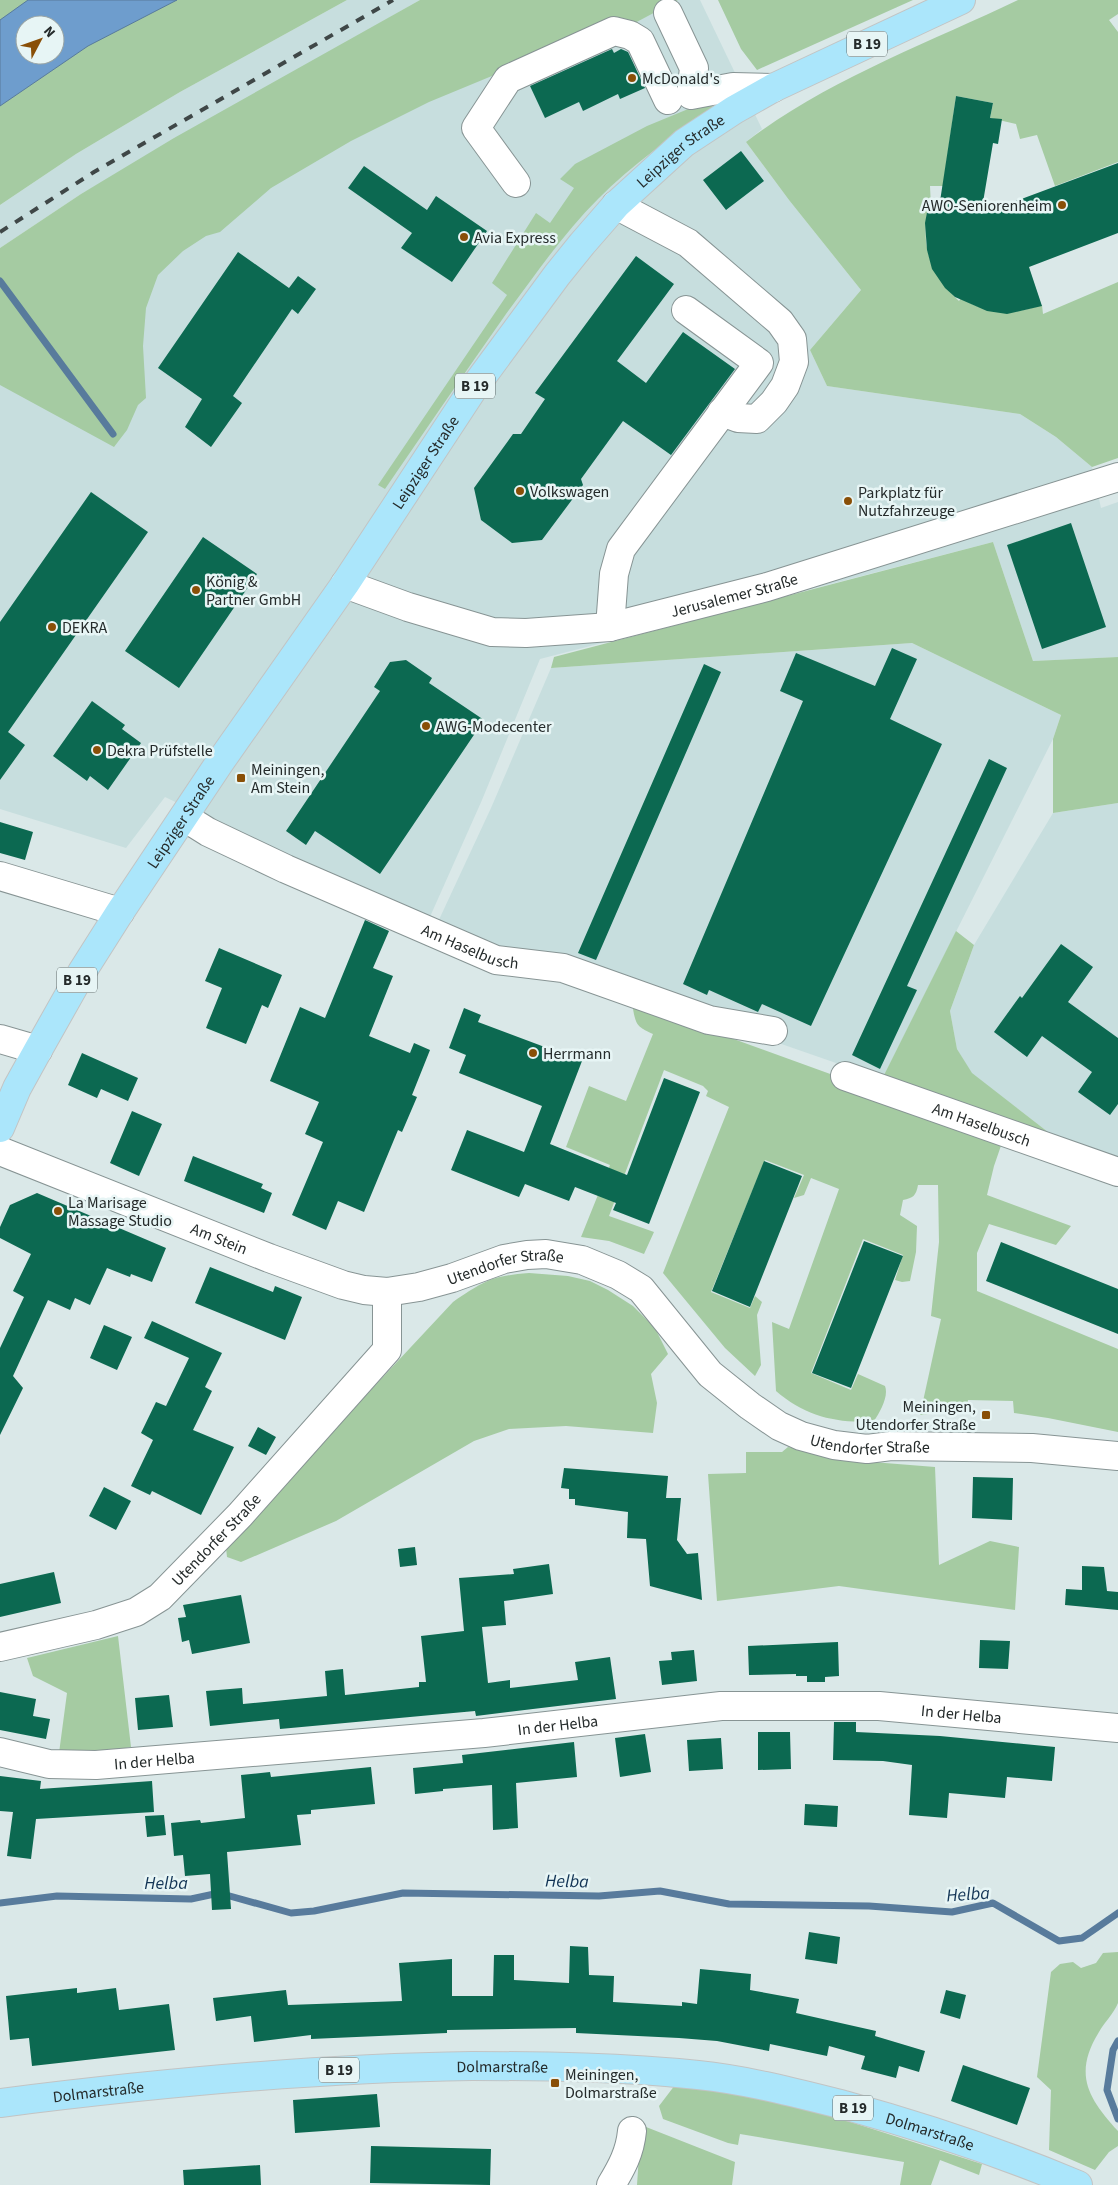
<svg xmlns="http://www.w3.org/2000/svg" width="1118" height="2185" font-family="'Source Sans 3',sans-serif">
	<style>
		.built { fill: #c7dede }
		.green { fill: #a5cba2; fill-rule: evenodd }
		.water { fill: #6e9dcd; stroke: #587b9c; fill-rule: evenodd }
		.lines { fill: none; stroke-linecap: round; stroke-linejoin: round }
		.stream { stroke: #587b9c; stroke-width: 7 }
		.building { fill: #0c6951 }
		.minor-casing { stroke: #879494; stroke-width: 30 }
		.major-casing { stroke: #c2c4c4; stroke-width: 30 }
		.minor { stroke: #fff; stroke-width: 28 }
		.major { stroke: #abe6fb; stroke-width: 28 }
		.rail { stroke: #3f4747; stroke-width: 4; stroke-dasharray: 9 9; stroke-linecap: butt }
		.poi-dot { fill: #894f07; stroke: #e7f5f5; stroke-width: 2 }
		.labels { text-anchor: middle; stroke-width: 5; stroke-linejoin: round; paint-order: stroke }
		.shield { fill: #e7f5f5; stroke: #5f6868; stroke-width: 1 }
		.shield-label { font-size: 15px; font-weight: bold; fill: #252b2b }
		.poi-label { font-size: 16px; fill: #252b2b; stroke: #e7f5f5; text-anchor: start }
		.street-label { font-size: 16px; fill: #252b2b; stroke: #e7f5f5 }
		.water-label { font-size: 18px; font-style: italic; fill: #133556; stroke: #e7f5f5 }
	</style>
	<rect width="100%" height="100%" fill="#dae8e8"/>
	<!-- built -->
	<path class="built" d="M 347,0 L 420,0 L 81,194 L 0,248 L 0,205 L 76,154 L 180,92 Z
		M 637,0 L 700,0 L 762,129 L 746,142 L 789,200 L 861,290 L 810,350 L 827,386 L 1020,414 L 1056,437 L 1092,467 L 1101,508 L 1118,502 L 1118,657 L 1033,661 L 993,542 L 540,659 L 482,800 L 429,919 L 314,869 L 165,797 L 126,848 L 0,809 L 0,336 L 341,135 Z
		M 912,643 L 1061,715 L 1053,739 L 882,1079 L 437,924 L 491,808 L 551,668 Z
		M 1118,803 L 1118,1160 L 1066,1146 L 971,1073 L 957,1049 L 950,1011 L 974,945 L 1053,813 Z"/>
	<!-- green -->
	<path class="green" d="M 0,0 L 347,0 L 180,92 L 76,154 L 0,205 ZM 25,25 L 55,25 L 55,55 L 25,55 Z
		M 420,0 L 678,0 L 631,25 L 555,50 L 429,102 L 351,141 L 271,188 L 220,232 L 206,236 L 183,251 L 158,275 L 146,308 L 143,346 L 146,398 L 138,405 L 127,430 L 114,447 L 0,385 L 0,248 L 81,194 L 174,138 Z
		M 718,0 L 913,0 L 757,70 L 741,49 Z
		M 1018,0 L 1118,0 L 1118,14 L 1109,20 L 1118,32 L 1118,162 L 1055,186 L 1037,135 L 1020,139 L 1016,124 L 990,118 L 993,103 L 956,96 L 943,186 L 930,186 L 931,207 L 928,207 C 921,247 929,273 959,301 L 961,298 C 988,315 1012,315 1042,305 L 1043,314 L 1118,282 L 1118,458 L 1092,467 L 1056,437 L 1020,414 L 827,386 L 810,350 L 861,290 L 789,200 L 746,142 C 825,81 928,43 1018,0 Z
		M 710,100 L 713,107 C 674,136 632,164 598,199 C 563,234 535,275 506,314 C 465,372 425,431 385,489 L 378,485 L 507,295 L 492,283 L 536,213 L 550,223 L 574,188 L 560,179 L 575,164 L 647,126 Z
		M 993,542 L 1033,661 L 1118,657 L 1118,803 L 1053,813 L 1053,739 L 1061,715 L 912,643 L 551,668 L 554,657 Z
		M 956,931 L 974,945 L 950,1011 L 957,1049 L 972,1073 L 1066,1146 L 882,1079 Z
		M 637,1004 L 1004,1137 L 994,1166 L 987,1195 L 1071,1226 L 1056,1245 L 989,1224 L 977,1253 L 977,1291 L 1118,1349 L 1118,1432 L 1048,1418 L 1014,1413 L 1013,1401 L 968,1400 L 967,1410 L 920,1415 L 941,1319 L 931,1316 L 939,1242 L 938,1185 L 918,1185 C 916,1196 913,1198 903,1200 L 900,1215 L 917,1226 L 916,1252 L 910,1281 L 902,1282 L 895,1280 L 903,1255 L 863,1239 L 811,1373 L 851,1390 L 858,1374 L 885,1386 C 889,1396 880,1412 874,1421 C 837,1424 805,1416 776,1391 L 772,1322 L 789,1329 L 839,1189 L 811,1178 L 804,1195 L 794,1198 L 804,1175 L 765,1160 L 711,1292 L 750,1308 L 755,1296 L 762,1302 L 757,1315 L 761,1365 L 755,1376 L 725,1348 L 663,1273 L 729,1107 L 706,1096 L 708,1091 L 703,1086 L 664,1070 L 609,1216 L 654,1232 L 644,1254 L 609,1241 L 581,1237 L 610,1165 L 566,1147 L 589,1086 L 626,1101 L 653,1034 C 638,1027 636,1026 633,1009 Z
		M 529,1273 L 568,1276 L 590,1281 L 608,1290 L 633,1306 L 655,1328 L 668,1354 L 651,1374 L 657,1403 L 653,1433 L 566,1426 L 509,1429 L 474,1441 L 336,1521 L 241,1562 L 227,1557 L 226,1548 L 254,1515 L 453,1302 C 484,1281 491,1276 529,1273 Z
		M 788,1447 L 860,1461 L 935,1467 L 939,1565 L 990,1541 L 1019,1547 L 1015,1610 L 839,1586 L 717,1601 L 708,1474 L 746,1473 L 746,1452 L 782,1452 Z
		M 118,1636 L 131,1747 L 104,1752 L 59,1753 L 67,1693 L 33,1676 L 27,1658 Z
		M 1118,1952 C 1118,1964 1118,1994 1118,2003 C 1114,2013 1104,2023 1099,2032 C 1073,2074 1088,2098 1118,2131 L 1118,2146 L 1109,2152 L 1095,2170 L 1049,2150 L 1051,2090 L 1037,2077 L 1051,1972 L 1060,1964 L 1073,1962 L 1081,1968 L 1096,1963 L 1103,1953 Z
		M 675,2085 L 741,2094 L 810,2109 L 982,2164 L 979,2175 L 940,2160 L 931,2185 L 900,2185 L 904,2162 L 740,2134 L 738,2145 L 728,2143 L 663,2119 L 659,2106 Z
		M 641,2125 L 735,2162 L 732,2185 L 637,2185 Z"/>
	<!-- water -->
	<path class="water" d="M 28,0 L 177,0 L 88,46 L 0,106 L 0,20 ZM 25,25 L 55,25 L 55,55 L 25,55 Z"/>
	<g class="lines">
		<!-- stream -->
		<path class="stream" d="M 0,281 L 113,434
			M 0,1903 L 57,1896 L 191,1899 L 219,1893 L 291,1913 L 314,1911 L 403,1893 L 599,1896 L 660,1891 L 729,1904 L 869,1906 L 952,1912 L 993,1903 L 1059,1941 L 1082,1938 L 1118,1913
			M 1118,2041 L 1113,2050 L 1107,2090 L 1118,2119"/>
	</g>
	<!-- building -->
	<path class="building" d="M 612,49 L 614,53 L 621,49 L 628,52 L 645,88 L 620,99 L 618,94 L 583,111 L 579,102 L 545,118 L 530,86 Z
		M 956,96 L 993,103 L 990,118 L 1002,119 L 998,144 L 993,143 L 981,214 L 1118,163 L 1118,233 L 1029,267 L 1042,306 L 1007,314 L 987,311 L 955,297 L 945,288 L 932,269 L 927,250 L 925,223 L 928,207 L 939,208 Z
		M 741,151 L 764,181 L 726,210 L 703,180 Z
		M 364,166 L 427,210 L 436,196 L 487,231 L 452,282 L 401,248 L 412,233 L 348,188 Z
		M 238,252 L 289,288 L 298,276 L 316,289 L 298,314 L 292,309 L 233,396 L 242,403 L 211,447 L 185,427 L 202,399 L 158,368 Z
		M 636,256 L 674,284 L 617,361 L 646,383 L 683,332 L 735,369 L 671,455 L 623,421 L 581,479 L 583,485 L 542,540 L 512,543 L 481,520 L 474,488 L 513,434 L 521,434 L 545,399 L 535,393 Z
		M 91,492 L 148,532 L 8,732 L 25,745 L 0,780 L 0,622 Z
		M 1071,523 L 1106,627 L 1042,649 L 1007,545 Z
		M 203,537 L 257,574 L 179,688 L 125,651 Z
		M 892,648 L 917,659 L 890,719 L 942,744 L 811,1026 L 762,1004 L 758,1012 L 709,990 L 707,995 L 683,984 L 803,701 L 780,691 L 796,653 L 875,686 Z
		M 406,660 L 432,678 L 429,683 L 484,720 L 380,874 L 315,831 L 306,845 L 286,831 L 380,691 L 374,687 L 390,662 Z
		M 704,664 L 721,672 L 596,960 L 578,953 Z
		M 92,701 L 125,725 L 122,729 L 141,743 L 108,790 L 90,776 L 87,781 L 53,756 Z
		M 989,759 L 1007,768 L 907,986 L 917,990 L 880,1069 L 852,1055 Z
		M 0,822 L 33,832 L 25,860 L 0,853 Z
		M 365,920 L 389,931 L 373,968 L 393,976 L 369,1036 L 410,1053 L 414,1043 L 430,1050 L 412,1095 L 417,1097 L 402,1132 L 398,1130 L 364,1212 L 338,1201 L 326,1230 L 292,1215 L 323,1142 L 305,1134 L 319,1102 L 270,1081 L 300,1007 L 325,1018 Z
		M 1061,944 L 1093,967 L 1068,1002 L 1118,1038 L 1118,1104 L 1110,1115 L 1078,1092 L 1092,1072 L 1042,1036 L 1027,1057 L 994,1032 L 1020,996 L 1022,998 Z
		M 219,948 L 282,975 L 268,1008 L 262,1005 L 246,1044 L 206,1028 L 222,988 L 205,981 Z
		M 464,1008 L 481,1015 L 478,1022 L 582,1061 L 550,1144 L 627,1175 L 664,1078 L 700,1092 L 649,1224 L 613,1210 L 616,1203 L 575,1187 L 569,1201 L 525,1184 L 519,1197 L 451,1170 L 467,1130 L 524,1152 L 542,1106 L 459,1073 L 466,1055 L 449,1048 Z
		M 82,1053 L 138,1078 L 128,1101 L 101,1089 L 97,1098 L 68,1085 Z
		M 132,1111 L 162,1124 L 139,1176 L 110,1163 Z
		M 193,1156 L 263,1184 L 261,1188 L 272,1193 L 264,1213 L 184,1181 Z
		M 764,1161 L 802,1176 L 750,1307 L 712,1291 Z
		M 37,1193 L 166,1248 L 152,1282 L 131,1274 L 130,1277 L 107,1268 L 90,1305 L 75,1298 L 70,1310 L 48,1300 L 13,1376 L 23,1388 L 0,1435 L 0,1348 L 24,1297 L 13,1291 L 31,1254 L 0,1238 L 0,1227 L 10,1205 Z
		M 864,1241 L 903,1256 L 851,1388 L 812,1373 Z
		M 1001,1242 L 1118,1289 L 1118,1334 L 986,1281 Z
		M 210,1267 L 273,1292 L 275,1286 L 302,1297 L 285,1340 L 195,1303 Z
		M 152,1321 L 222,1353 L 205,1387 L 212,1391 L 193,1430 L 234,1447 L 201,1515 L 152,1491 L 150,1495 L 131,1486 L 153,1440 L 141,1433 L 156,1402 L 166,1406 L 189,1358 L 144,1338 Z
		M 104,1325 L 132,1337 L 117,1370 L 90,1358 Z
		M 258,1427 L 276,1437 L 266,1455 L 248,1446 Z
		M 564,1468 L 668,1476 L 666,1498 L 681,1498 L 677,1540 L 687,1554 L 698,1553 L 702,1600 L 650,1586 L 646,1539 L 627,1538 L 628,1512 L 575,1505 L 575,1499 L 569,1499 L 569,1489 L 561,1488 Z
		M 973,1477 L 1013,1478 L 1012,1520 L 972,1518 Z
		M 104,1487 L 131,1501 L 116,1530 L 89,1516 Z
		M 415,1547 L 417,1565 L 400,1567 L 398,1549 Z
		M 549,1564 L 553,1594 L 504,1601 L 506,1625 L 482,1627 L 488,1683 L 510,1680 L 510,1688 L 578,1680 L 575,1662 L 610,1657 L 616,1699 L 476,1716 L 475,1711 L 280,1729 L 279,1719 L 210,1726 L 206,1691 L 242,1688 L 243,1704 L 327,1696 L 325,1671 L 343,1669 L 345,1695 L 419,1687 L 419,1682 L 426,1682 L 421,1636 L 464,1631 L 459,1578 L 514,1574 L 513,1569 Z
		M 1082,1566 L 1104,1567 L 1107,1591 L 1118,1592 L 1118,1610 L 1065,1605 L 1066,1589 L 1082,1590 Z
		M 54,1572 L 61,1603 L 0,1617 L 0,1584 Z
		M 241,1595 L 250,1643 L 192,1654 L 189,1640 L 182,1642 L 178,1618 L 186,1617 L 183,1605 Z
		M 980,1640 L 1010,1641 L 1008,1669 L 979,1668 Z
		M 838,1642 L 839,1676 L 825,1677 L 825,1682 L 807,1682 L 807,1676 L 796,1676 L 796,1674 L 749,1675 L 748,1646 Z
		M 694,1650 L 697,1681 L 662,1685 L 659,1661 L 672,1660 L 671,1652 Z
		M 0,1692 L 36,1699 L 33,1716 L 50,1719 L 46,1739 L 0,1730 Z
		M 169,1695 L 173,1727 L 138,1730 L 135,1698 Z
		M 834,1722 L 856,1722 L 856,1732 L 940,1736 L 1055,1747 L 1052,1781 L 1007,1777 L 1005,1798 L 949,1793 L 947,1818 L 909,1815 L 912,1765 L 883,1761 L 833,1760 Z
		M 758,1732 L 790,1732 L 791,1769 L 758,1770 Z
		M 645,1734 L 651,1772 L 620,1777 L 615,1738 Z
		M 721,1738 L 723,1769 L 689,1771 L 687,1740 Z
		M 574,1742 L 577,1777 L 516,1783 L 518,1828 L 493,1830 L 492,1785 L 443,1789 L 443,1791 L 415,1794 L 413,1768 L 463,1763 L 462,1755 Z
		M 371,1767 L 375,1804 L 311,1810 L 311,1814 L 297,1815 L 301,1845 L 227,1852 L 231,1909 L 212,1910 L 210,1874 L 185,1876 L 183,1855 L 174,1856 L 171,1823 L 200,1820 L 201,1823 L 245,1818 L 241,1775 L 270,1772 L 271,1777 Z
		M 0,1776 L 41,1781 L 40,1789 L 152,1781 L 154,1812 L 36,1819 L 31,1859 L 7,1856 L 13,1812 L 0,1811 Z
		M 805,1804 L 838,1806 L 837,1827 L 804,1825 Z
		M 164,1815 L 166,1835 L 147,1837 L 145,1816 Z
		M 809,1932 L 840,1937 L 837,1964 L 805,1959 Z
		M 570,1946 L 588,1947 L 589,1975 L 614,1976 L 613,2002 L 682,2006 L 682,2002 L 697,2004 L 700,1969 L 751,1974 L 750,1990 L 799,1999 L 796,2013 L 876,2031 L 875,2036 L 925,2051 L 919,2072 L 899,2066 L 896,2078 L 861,2069 L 865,2056 L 829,2046 L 827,2056 L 770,2044 L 769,2051 L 717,2041 L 679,2038 L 576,2033 L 576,2028 L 447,2030 L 447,2033 L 311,2039 L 311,2035 L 254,2042 L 251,2016 L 216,2021 L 213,1998 L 286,1990 L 288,2005 L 402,2001 L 399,1963 L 452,1959 L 452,1996 L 493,1996 L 494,1955 L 514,1955 L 514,1980 L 569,1983 Z
		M 77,1988 L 77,1993 L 116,1988 L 119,2010 L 169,2004 L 175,2050 L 32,2066 L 29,2038 L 10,2040 L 6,1996 Z
		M 946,1990 L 966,1995 L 960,2019 L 940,2013 Z
		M 963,2065 L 1030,2088 L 1017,2125 L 951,2101 Z
		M 377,2094 L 380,2127 L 295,2133 L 293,2100 Z
		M 371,2146 L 491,2149 L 490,2185 L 370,2183 Z
		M 260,2165 L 261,2185 L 184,2185 L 183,2170 Z"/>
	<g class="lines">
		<defs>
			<g id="minor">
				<path d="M 668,13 L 694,68 L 691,95 L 733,87 L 773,88"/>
				<path d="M 516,183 L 476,128 L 508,79 L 614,31 L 630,35 L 640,41 L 668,100"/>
				<path d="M 616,205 L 688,243 L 780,322 L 792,339 L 794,362 L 785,386 L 774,402 L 757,419 L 738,418 L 722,412"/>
				<path id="s1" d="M 345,584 L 408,607 L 492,632 L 526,633 L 610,627 L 767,587 L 1118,477"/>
				<path d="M 610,627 L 614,574 L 621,549 L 759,363 L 686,310"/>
				<path id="s2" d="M 184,817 L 208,832 L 286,869 L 496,960 L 563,968 L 709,1020 L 773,1031"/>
				<path d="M 0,876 L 120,912"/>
				<path d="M 0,1039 L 38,1050"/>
				<path id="s3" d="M 845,1076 L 1118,1172"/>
				<path id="s4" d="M 0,1151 L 269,1258 L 343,1285 L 364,1290 L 387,1292 L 419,1287 L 452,1278 L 504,1259 L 527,1255 L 546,1254 L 582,1260 L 618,1275 L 641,1289 L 710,1374 L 750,1406 L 779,1426 L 801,1436 L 834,1445 L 867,1449 L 891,1446 L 1032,1448 L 1118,1456"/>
				<path id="s5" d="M 0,1647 L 96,1625 L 136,1612 L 160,1597 L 240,1515 L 387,1350 L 387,1292"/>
				<path id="s6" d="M 0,1752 L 49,1764 L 96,1765 L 484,1733 L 721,1706 L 879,1706 L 1118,1728"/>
				<path d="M 611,2185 C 622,2167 630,2152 632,2131"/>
			</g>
			<g id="major">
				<path id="s7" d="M 0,1128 L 17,1088 L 38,1050 L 82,972 L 120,912 L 220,762 L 345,584 L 473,389 L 557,275 L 582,244 L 616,205 L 684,143 L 734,110 L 773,88 L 961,0"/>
				<path id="s8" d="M 0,2103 C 157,2083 314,2068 472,2066 C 548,2066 623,2067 698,2075 C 747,2080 796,2093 844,2105 C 924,2127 1002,2153 1078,2185"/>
			</g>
		</defs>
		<!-- minor casing -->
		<use href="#minor" class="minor-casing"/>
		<!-- major casing -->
		<use href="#major" class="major-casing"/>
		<!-- minor -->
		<use href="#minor" class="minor"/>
		<!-- major -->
		<use href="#major" class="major"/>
		<!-- rail -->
		<path class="rail" d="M 0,232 L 94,172 L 393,0"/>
	</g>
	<!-- markers -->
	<g class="poi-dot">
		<circle cx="632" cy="78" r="5"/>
		<circle cx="1062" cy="205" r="5"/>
		<circle cx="464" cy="237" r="5"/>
		<circle cx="520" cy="491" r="5"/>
		<circle cx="848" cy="501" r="5"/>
		<circle cx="196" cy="590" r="5"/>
		<circle cx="52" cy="627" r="5"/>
		<circle cx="426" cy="726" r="5"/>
		<circle cx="97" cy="750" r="5"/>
		<rect x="236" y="773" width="10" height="10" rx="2.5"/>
		<circle cx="533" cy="1053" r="5"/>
		<circle cx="58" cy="1211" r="5"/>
		<rect x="981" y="1410" width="10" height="10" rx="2.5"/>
		<rect x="550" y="2078" width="10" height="10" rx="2.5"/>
	</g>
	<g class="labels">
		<!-- shield labels -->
		<g class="shield">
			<rect x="847" y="31.5" width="40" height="25" rx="4"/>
			<rect x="455" y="373.5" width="40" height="25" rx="4"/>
			<rect x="57" y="967.5" width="40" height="25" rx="4"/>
			<rect x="319" y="2057.5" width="40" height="25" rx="4"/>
			<rect x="833" y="2095.5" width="40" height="25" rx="4"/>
		</g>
		<g class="shield-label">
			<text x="867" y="49">B 19</text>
			<text x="475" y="391">B 19</text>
			<text x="77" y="985">B 19</text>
			<text x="339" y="2075">B 19</text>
			<text x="853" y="2113">B 19</text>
		</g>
		<!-- poi labels -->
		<g class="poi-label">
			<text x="642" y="84">McDonald's</text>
			<text x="1052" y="211" text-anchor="end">AWO-Seniorenheim</text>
			<text x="474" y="243">Avia Express</text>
			<text x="530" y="497">Volkswagen</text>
			<text x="858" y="498">Parkplatz für<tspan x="858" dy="18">Nutzfahrzeuge</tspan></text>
			<text x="206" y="587">König &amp;<tspan x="206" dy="18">Partner GmbH</tspan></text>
			<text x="62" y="633">DEKRA</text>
			<text x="436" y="732">AWG-Modecenter</text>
			<text x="107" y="756">Dekra Prüfstelle</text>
			<text x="251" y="775">Meiningen,<tspan x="251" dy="18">Am Stein</tspan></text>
			<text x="543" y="1059">Herrmann</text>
			<text x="68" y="1208">La Marisage<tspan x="68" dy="18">Massage Studio</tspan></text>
			<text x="976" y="1412" text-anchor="end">Meiningen,<tspan x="976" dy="18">Utendorfer Straße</tspan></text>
			<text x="565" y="2080">Meiningen,<tspan x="565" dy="18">Dolmarstraße</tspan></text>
		</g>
		<!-- street labels -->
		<g class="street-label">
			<text dy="6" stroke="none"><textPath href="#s7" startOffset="1196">Leipziger Straße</textPath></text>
			<text dy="6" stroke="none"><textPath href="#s7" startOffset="791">Leipziger Straße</textPath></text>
			<text dy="6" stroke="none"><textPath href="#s1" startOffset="401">Jerusalemer Straße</textPath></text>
			<text dy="6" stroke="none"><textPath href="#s7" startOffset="356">Leipziger Straße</textPath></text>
			<text dy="6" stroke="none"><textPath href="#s2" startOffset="315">Am Haselbusch</textPath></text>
			<text dy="6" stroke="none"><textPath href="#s3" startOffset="145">Am Haselbusch</textPath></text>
			<text dy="6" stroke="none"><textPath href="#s4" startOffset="236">Am Stein</textPath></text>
			<text dy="6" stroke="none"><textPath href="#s4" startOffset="535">Utendorfer Straße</textPath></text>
			<text dy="6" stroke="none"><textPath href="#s4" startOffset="970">Utendorfer Straße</textPath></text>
			<text dy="6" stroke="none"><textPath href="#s5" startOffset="249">Utendorfer Straße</textPath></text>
			<text dy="6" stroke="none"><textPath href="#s6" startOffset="966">In der Helba</textPath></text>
			<text dy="6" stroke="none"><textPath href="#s6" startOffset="561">In der Helba</textPath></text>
			<text dy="6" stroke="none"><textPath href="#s6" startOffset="156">In der Helba</textPath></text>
			<text dy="6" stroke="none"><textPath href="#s8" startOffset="504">Dolmarstraße</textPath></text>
			<text dy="6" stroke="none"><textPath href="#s8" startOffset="99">Dolmarstraße</textPath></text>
			<text dy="6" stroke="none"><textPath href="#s8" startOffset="939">Dolmarstraße</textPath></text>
		</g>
		<!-- water labels -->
		<g class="water-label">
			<text transform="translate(567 1881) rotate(1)" y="6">Helba</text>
			<text x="166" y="1889">Helba</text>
			<text transform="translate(968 1894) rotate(-4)" y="6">Helba</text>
		</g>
	</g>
	<!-- north arrow -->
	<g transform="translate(40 40) rotate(49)"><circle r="24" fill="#e7f5f5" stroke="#99a4a4"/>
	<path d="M0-4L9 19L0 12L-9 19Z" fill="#894f07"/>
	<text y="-8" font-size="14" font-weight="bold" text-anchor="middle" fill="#252b2b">N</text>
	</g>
</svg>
